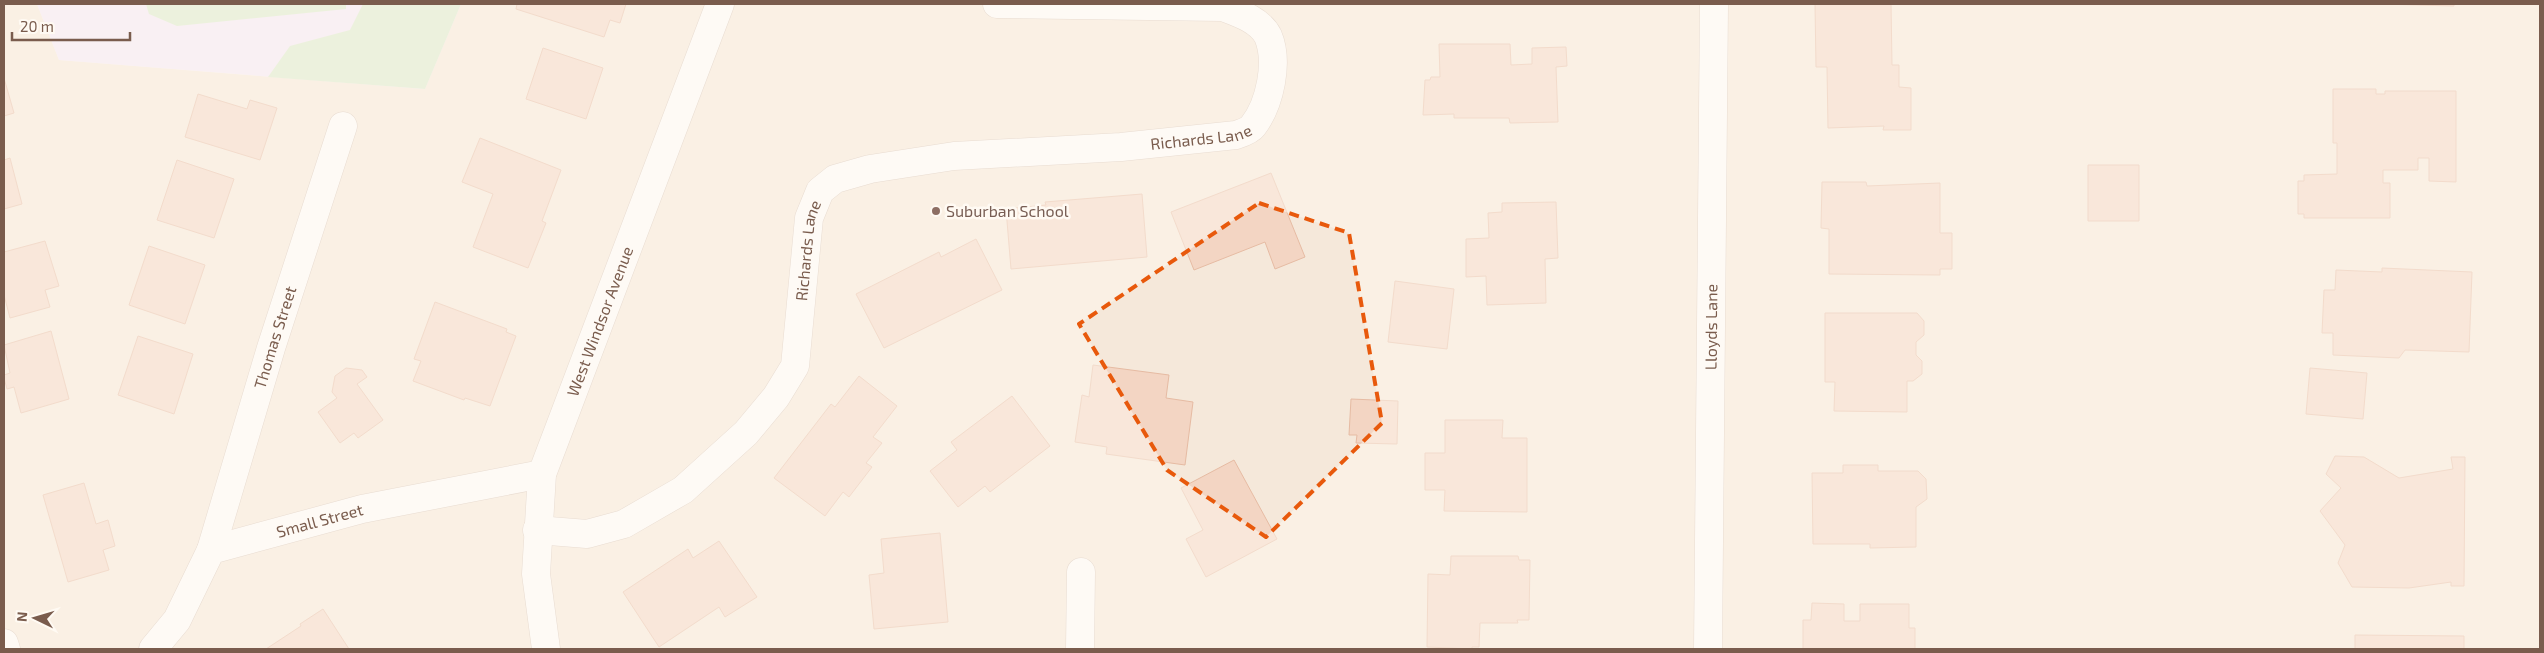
<svg xmlns="http://www.w3.org/2000/svg" width="2544" height="653" font-family="'Exo 2',sans-serif">
	<style>
		.residential { fill: #f5e8da }
		.education { fill: #f3e8fa }
		.green { fill: #d8ecc9 }
		.building { fill: #f3d5c3; stroke: #e6bba3 }
		.lines { fill: none; stroke-linecap: round; stroke-linejoin: round }
		.minor-casing { stroke: #d1beb0; stroke-width: 29 }
		.tertiary-casing { stroke: #d1beb0; stroke-width: 29 }
		.minor { stroke: #fff; stroke-width: 28 }
		.tertiary { stroke: #fff; stroke-width: 28 }
		.marked { fill: none; stroke: #e8590c; stroke-width: 4; stroke-dasharray: 10 6; stroke-linejoin: round }
		.education-dot { fill: #8d6e63; stroke: #fffaf3; stroke-width: 2 }
		.labels { text-anchor: middle; stroke-width: 5; stroke-linejoin: round; paint-order: stroke }
		.street-label { font-size: 16px; fill: #7a5c4d; stroke: #fffaf3 }
		.education-label { font-size: 16px; fill: #785e54; stroke: #fffaf3; text-anchor: start }
	</style>
	<rect width="100%" height="100%" fill="#fdf6ec"/>
	<!-- residential -->
	<path class="residential" d="M 4,4 L 37,4 L 59,60 L 424,89 L 461,4 L 2540,4 L 2540,649 L 4,649 Z"/>
	<!-- education -->
	<path class="education" d="M 37,4 L 461,4 L 425,89 L 59,60 Z"/>
	<!-- green -->
	<path class="green" d="M 146,4 L 346,4 L 346,9 L 177,26 L 149,14 Z
		M 363,4 L 461,4 L 425,89 L 268,77 L 290,46 L 350,30 Z"/>
	<!-- building -->
	<path class="building" d="M 517,4 L 626,4 L 620,23 L 610,20 L 604,37 L 516,9 Z
		M 1815,4 L 1891,4 L 1892,65 L 1899,65 L 1899,87 L 1911,88 L 1911,130 L 1883,130 L 1884,126 L 1828,128 L 1827,67 L 1816,67 Z
		M 2381,4 L 2454,4 L 2454,6 Z
		M 1439,44 L 1510,44 L 1511,65 L 1532,64 L 1532,48 L 1566,47 L 1567,66 L 1556,67 L 1558,122 L 1510,123 L 1509,118 L 1454,118 L 1454,114 L 1423,115 L 1425,80 L 1430,80 L 1431,77 L 1440,77 Z
		M 543,48 L 603,68 L 586,119 L 526,99 Z
		M 4,78 L 14,113 L 4,116 Z
		M 2333,89 L 2376,89 L 2376,94 L 2385,94 L 2385,91 L 2456,91 L 2456,182 L 2429,181 L 2429,158 L 2418,158 L 2418,170 L 2383,170 L 2383,183 L 2390,183 L 2390,218 L 2304,218 L 2304,214 L 2298,214 L 2298,181 L 2304,181 L 2304,175 L 2337,174 L 2337,143 L 2333,143 Z
		M 198,94 L 247,109 L 250,100 L 277,108 L 260,160 L 185,137 Z
		M 480,138 L 561,170 L 542,221 L 546,223 L 528,268 L 473,247 L 493,194 L 462,182 Z
		M 10,158 L 22,204 L 4,209 L 4,160 Z
		M 177,160 L 234,179 L 214,238 L 157,220 Z
		M 2088,165 L 2139,165 L 2139,221 L 2088,221 Z
		M 1271,173 L 1305,257 L 1275,269 L 1265,242 L 1194,270 L 1171,212 Z
		M 1822,182 L 1866,182 L 1867,186 L 1940,183 L 1940,233 L 1952,233 L 1952,269 L 1940,269 L 1940,275 L 1829,274 L 1829,229 L 1821,228 Z
		M 1142,194 L 1147,257 L 1011,269 L 1006,209 L 1046,205 L 1045,202 Z
		M 1556,202 L 1558,258 L 1545,259 L 1546,303 L 1487,305 L 1486,276 L 1466,277 L 1466,239 L 1489,238 L 1488,213 L 1502,212 L 1502,203 Z
		M 976,239 L 1002,290 L 884,348 L 856,294 L 939,252 L 941,257 Z
		M 45,241 L 59,286 L 45,290 L 50,307 L 10,318 L 4,295 L 4,252 Z
		M 149,246 L 205,265 L 185,324 L 129,305 Z
		M 2382,268 L 2472,272 L 2469,352 L 2405,350 L 2399,358 L 2333,355 L 2333,333 L 2322,333 L 2324,290 L 2335,290 L 2336,270 L 2382,272 Z
		M 1395,281 L 1454,289 L 1447,349 L 1388,342 Z
		M 435,302 L 507,329 L 506,332 L 516,336 L 490,406 L 465,398 L 464,400 L 413,381 L 421,361 L 414,359 Z
		M 1825,313 L 1917,313 L 1924,321 L 1924,335 L 1916,342 L 1916,355 L 1922,361 L 1922,374 L 1913,381 L 1907,381 L 1907,412 L 1834,411 L 1835,382 L 1825,382 Z
		M 51,331 L 69,399 L 21,413 L 14,387 L 7,389 L 4,378 L 4,375 L 10,373 L 4,345 Z
		M 138,336 L 193,354 L 174,414 L 118,395 Z
		M 1093,365 L 1169,375 L 1166,398 L 1193,402 L 1185,465 L 1106,454 L 1107,447 L 1075,442 L 1082,395 L 1089,397 Z
		M 346,368 L 362,370 L 367,377 L 357,384 L 383,420 L 358,438 L 354,433 L 340,443 L 318,412 L 337,398 L 332,392 L 335,376 Z
		M 2310,368 L 2367,373 L 2363,419 L 2306,414 Z
		M 859,376 L 897,406 L 873,437 L 882,443 L 866,463 L 872,467 L 849,497 L 843,492 L 825,516 L 774,478 L 831,404 L 835,407 Z
		M 1012,396 L 1050,446 L 990,492 L 985,486 L 958,507 L 930,471 L 957,450 L 951,442 Z
		M 1351,399 L 1398,401 L 1397,444 L 1356,443 L 1357,435 L 1349,435 Z
		M 1445,420 L 1503,420 L 1502,438 L 1527,438 L 1527,512 L 1444,511 L 1445,490 L 1425,490 L 1425,453 L 1445,453 Z
		M 2335,456 L 2364,457 L 2399,478 L 2453,469 L 2451,457 L 2465,457 L 2464,586 L 2451,586 L 2451,582 L 2409,588 L 2352,587 L 2338,563 L 2345,545 L 2320,511 L 2341,488 L 2326,474 Z
		M 1234,460 L 1277,539 L 1206,577 L 1186,539 L 1203,530 L 1181,488 Z
		M 1843,465 L 1878,465 L 1878,471 L 1918,471 L 1926,479 L 1927,499 L 1916,507 L 1916,547 L 1870,548 L 1870,544 L 1813,544 L 1812,473 L 1843,473 Z
		M 84,483 L 96,524 L 108,520 L 115,546 L 103,550 L 109,570 L 68,582 L 43,495 Z
		M 940,533 L 948,622 L 874,629 L 869,575 L 884,573 L 881,539 Z
		M 719,541 L 757,597 L 725,617 L 719,607 L 659,647 L 623,592 L 688,549 L 693,558 Z
		M 1451,556 L 1518,556 L 1519,560 L 1530,560 L 1529,620 L 1517,620 L 1518,623 L 1480,623 L 1479,647 L 1472,647 L 1472,649 L 1427,647 L 1428,574 L 1450,575 Z
		M 1812,603 L 1844,604 L 1844,621 L 1860,621 L 1860,604 L 1909,604 L 1909,628 L 1915,628 L 1915,649 L 1803,649 L 1803,620 L 1811,620 Z
		M 323,609 L 349,649 L 266,649 L 301,626 L 300,624 Z
		M 2355,635 L 2464,636 L 2464,649 L 2355,649 Z"/>
	<g class="lines">
		<defs>
			<g id="minor">
				<path id="s1" d="M 537,530 L 587,534 L 624,524 L 683,490 L 746,433 L 776,397 L 795,366 L 809,218 L 820,191 L 835,179 L 870,169 L 954,156 L 1121,147 L 1236,135 C 1242,133 1250,130 1253,126 C 1270,104 1279,62 1268,36 C 1260,20 1239,13 1223,7 L 997,4"/>
				<path id="s2" d="M 211,550 L 271,348 L 343,126"/>
				<path d="M 4,643 L 6,649"/>
				<path id="s3" d="M 153,649 L 177,620 L 211,550 L 362,509 L 542,474"/>
				<path d="M 1080,649 L 1081,572"/>
				<path id="s4" d="M 1708,649 L 1714,4"/>
			</g>
			<g id="tertiary">
				<path id="s5" d="M 546,649 L 536,574 L 542,474 L 720,4"/>
			</g>
		</defs>
		<!-- minor casing -->
		<use href="#minor" class="minor-casing"/>
		<!-- tertiary casing -->
		<use href="#tertiary" class="tertiary-casing"/>
		<!-- minor -->
		<use href="#minor" class="minor"/>
		<!-- tertiary -->
		<use href="#tertiary" class="tertiary"/>
	</g>
	<!-- marked area -->
	<path d="M0 0H2544V653H0ZM 1259,203 L 1349,233 L 1382,423 L 1266,537 L 1167,470 L 1079,324 Z" fill="#fdf6ec" fill-opacity=".55" fill-rule="evenodd"/>
	<path class="marked" d="M 1259,203 L 1349,233 L 1382,423 L 1266,537 L 1167,470 L 1079,324 Z"/>
	<!-- markers -->
	<circle class="education-dot" cx="936" cy="211" r="5"/>
	<g class="labels">
		<!-- street labels -->
		<g class="street-label">
			<text dy="6" stroke="none"><textPath href="#s1" startOffset="891">Richards Lane</textPath></text>
			<text dy="6" stroke="none"><textPath href="#s1" startOffset="441">Richards Lane</textPath></text>
			<text dy="6" stroke="none"><textPath href="#s5" startOffset="339">West Windsor Avenue</textPath></text>
			<text dy="6" stroke="none"><textPath href="#s4" startOffset="322">Lloyds Lane</textPath></text>
			<text dy="6" stroke="none"><textPath href="#s2" startOffset="222">Thomas Street</textPath></text>
			<text dy="6" stroke="none"><textPath href="#s3" startOffset="228">Small Street</textPath></text>
		</g>
		<!-- education labels -->
		<g class="education-label">
			<text x="946" y="217">Suburban School</text>
		</g>
	</g>
	<!-- border -->
	<rect width="2544" height="653" fill="none" stroke="#7a5c4d" stroke-width="10"/>
	<!-- north arrow -->
	<g transform="translate(35 618) rotate(275)" stroke="#fffaf3" stroke-width="4" paint-order="stroke">
	<path d="M0-4L9 19L0 12L-9 19Z" fill="#7a5c4d"/>
	<text y="-8" font-size="14" font-weight="bold" text-anchor="middle" fill="#7a5c4d">N</text>
	</g>
	<!-- scale -->
	<path d="M12 32v8h118v-8" fill="none" stroke="#7a5c4d" stroke-width="2.5"/>
	<text x="20" y="32" font-size="15" fill="#7a5c4d" stroke="#fffaf3" stroke-width="4" paint-order="stroke">20 m</text>
</svg>
